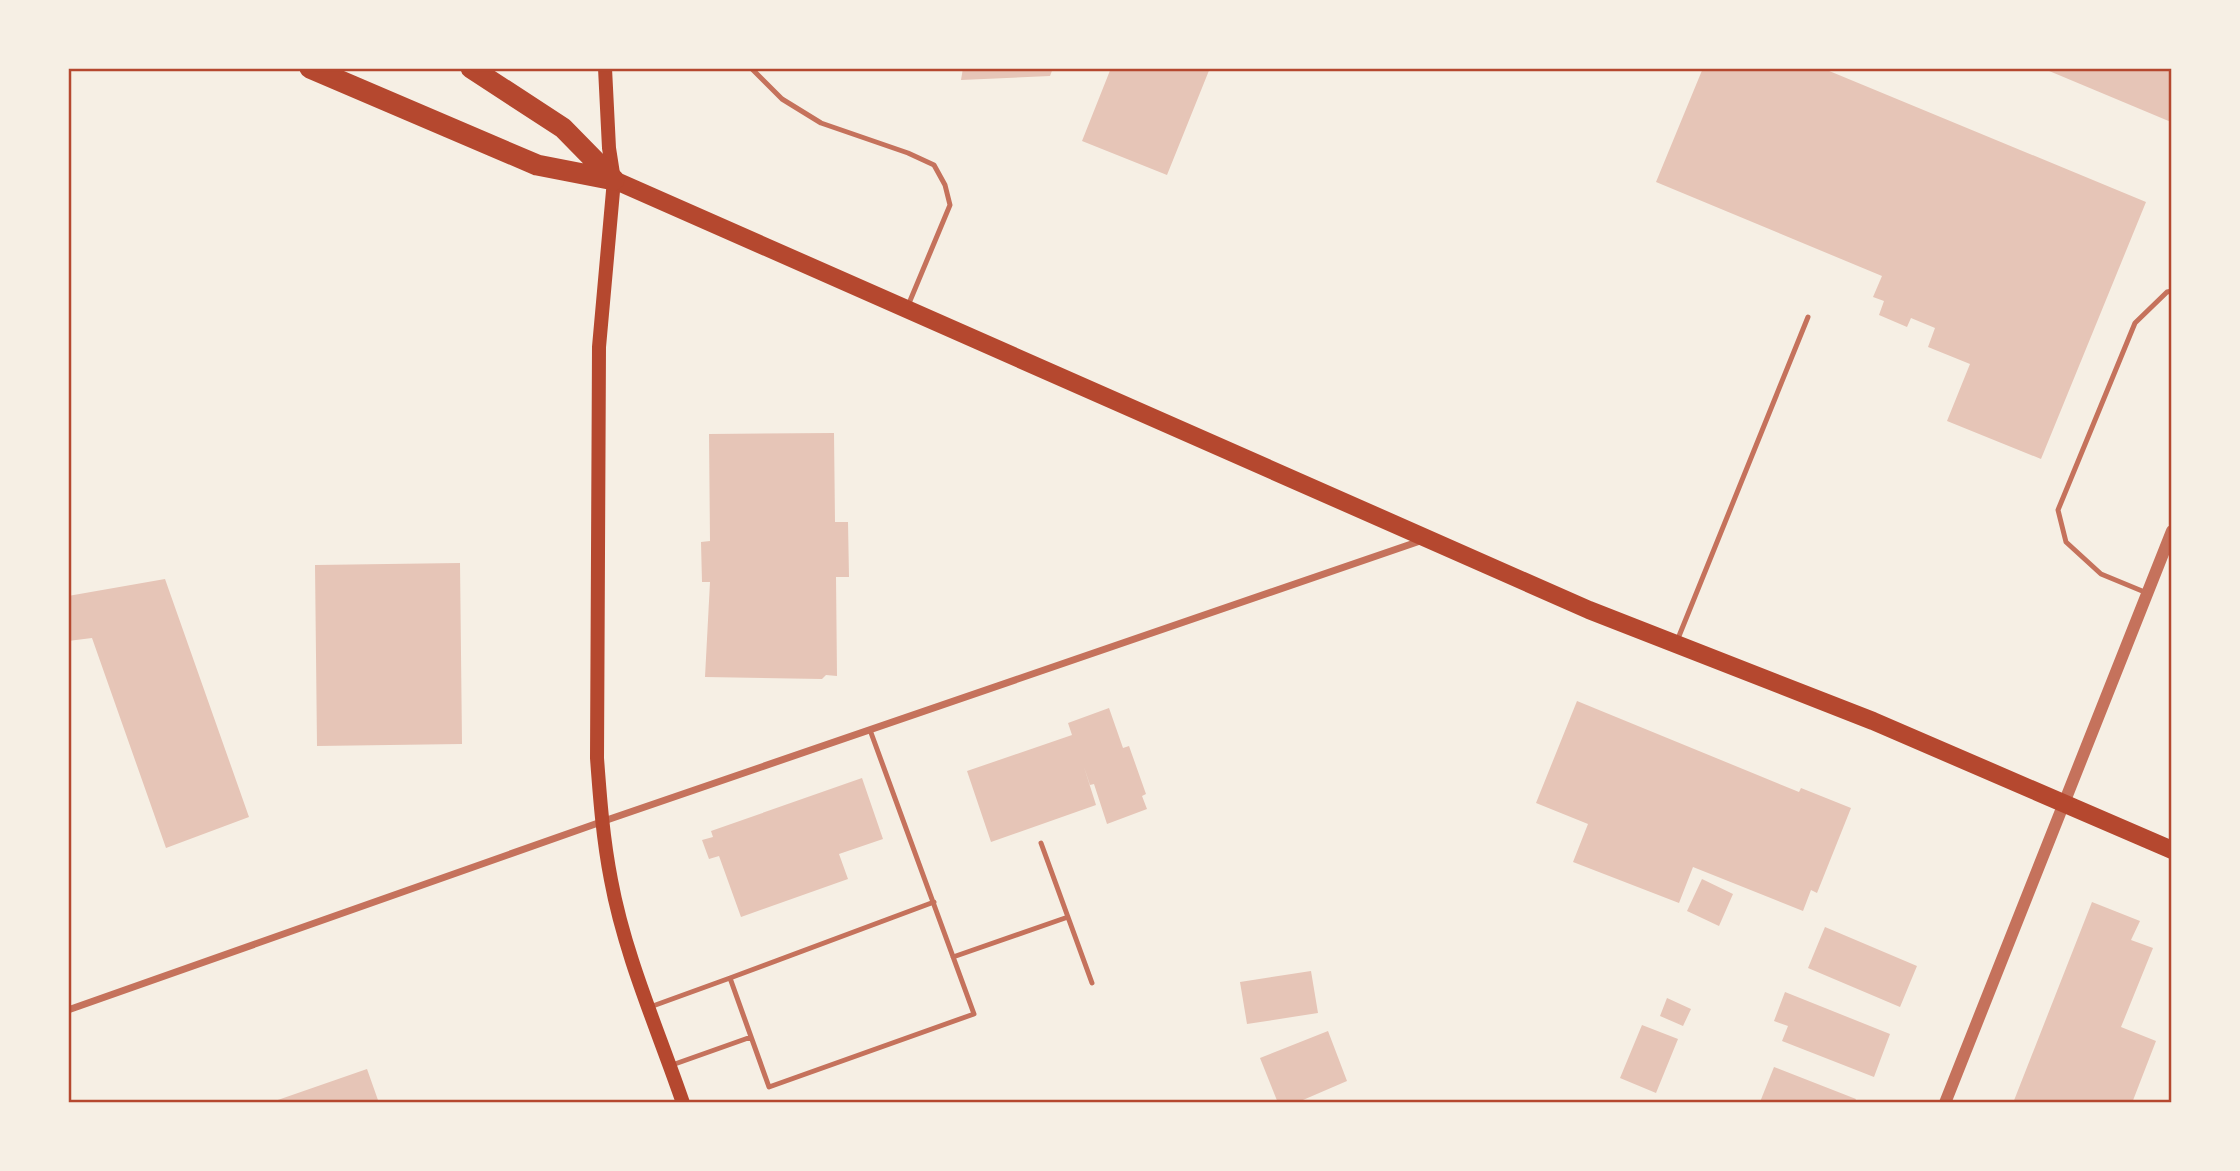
<svg xmlns="http://www.w3.org/2000/svg" width="2240" height="1171" font-family="'Nunito Sans',sans-serif">
	<style>
		.building { fill: #e6c5b7 }
		.lines { fill: none; stroke-linecap: round; stroke-linejoin: round }
		.service { stroke: #c5725c; stroke-width: 5 }
		.minor { stroke: #c5725c; stroke-width: 7 }
		.tertiary { stroke: #c5725c; stroke-width: 12 }
		.secondary { stroke: #b5482f; stroke-width: 14 }
		.primary { stroke: #b5482f; stroke-width: 18 }
		.motorway { stroke: #b5482f; stroke-width: 21 }
		.neatline { fill: none; stroke: #b5482f; stroke-width: 2.5 }
	</style>
	<rect width="100%" height="100%" fill="#f6efe4"/>
	<!-- building -->
	<path class="building" d="M 963,68 L 1053,68 L 1050,76 L 961,80 Z
		M 1111,68 L 1210,68 L 1167,175 L 1082,141 Z
		M 1703,68 L 1822,68 L 2146,202 L 2041,459 L 1947,421 L 1970,364 L 1928,347 L 1935,328 L 1911,318 L 1907,327 L 1879,315 L 1884,301 L 1873,297 L 1882,276 L 1656,182 Z
		M 2042,68 L 2172,68 L 2172,120 L 2171,122 Z
		M 834,433 L 835,522 L 848,522 L 849,577 L 836,577 L 837,676 L 826,675 L 822,679 L 705,677 L 710,582 L 702,582 L 701,542 L 710,541 L 709,434 Z
		M 460,563 L 462,744 L 317,746 L 315,565 Z
		M 165,579 L 249,817 L 166,848 L 92,638 L 68,641 L 68,596 Z
		M 1577,701 L 1799,792 L 1801,788 L 1851,808 L 1817,893 L 1811,890 L 1803,911 L 1693,867 L 1679,903 L 1573,862 L 1588,824 L 1536,803 Z
		M 1109,708 L 1123,748 L 1129,746 L 1146,794 L 1142,796 L 1147,809 L 1107,824 L 1094,784 L 1090,785 L 1084,767 L 1096,805 L 991,842 L 967,771 L 1072,735 L 1068,723 Z
		M 862,778 L 883,839 L 839,854 L 848,879 L 741,917 L 719,856 L 709,859 L 702,840 L 713,837 L 711,831 Z
		M 1702,879 L 1733,894 L 1719,926 L 1687,911 Z
		M 2092,902 L 2140,921 L 2131,940 L 2153,948 L 2121,1027 L 2156,1041 L 2132,1103 L 2013,1103 Z
		M 1825,927 L 1917,966 L 1900,1007 L 1808,968 Z
		M 1311,971 L 1318,1013 L 1247,1024 L 1240,982 Z
		M 1785,992 L 1890,1034 L 1874,1077 L 1782,1041 L 1788,1026 L 1774,1021 Z
		M 1667,998 L 1691,1009 L 1683,1026 L 1660,1016 Z
		M 1642,1025 L 1678,1039 L 1656,1093 L 1620,1078 Z
		M 1328,1031 L 1347,1081 L 1296,1103 L 1278,1103 L 1260,1058 Z
		M 1774,1067 L 1856,1099 L 1854,1103 L 1760,1102 Z
		M 367,1069 L 379,1103 L 272,1103 L 272,1102 Z"/>
	<g class="lines">
		<!-- service -->
		<path class="service" d="M 751,68 L 782,99 L 821,123 L 908,153 L 934,165 L 945,185 L 950,205 L 907,308
			M 2147,593 L 2101,574 L 2066,542 L 2058,510 L 2135,323 L 2167,292 L 2172,291
			M 1677,641 L 1808,317
			M 1041,843 L 1092,983
			M 953,957 L 1068,917
			M 730,978 L 934,902
			M 650,1007 L 730,978 L 769,1087 L 974,1014 L 870,730
			M 672,1065 L 751,1037"/>
		<!-- minor -->
		<path class="minor" d="M 68,1010 L 601,822 L 1423,540"/>
		<!-- tertiary -->
		<path class="tertiary" d="M 1945,1103 L 2172,531"/>
		<!-- secondary -->
		<path class="secondary" d="M 605,68 L 609,148 L 614,180 L 599,347 L 597,758 C 600,799 603,839 611,880 C 625,956 658,1030 683,1103"/>
		<!-- primary -->
		<path class="primary" d="M 614,180 L 1589,610 L 1873,721 L 2172,850"/>
		<!-- motorway -->
		<path class="motorway" d="M 310,68 L 537,165 L 614,180
			M 471,68 L 563,128 L 614,180"/>
	</g>
	<!-- border -->
	<rect width="2240" height="1171" fill="none" stroke="#f6efe4" stroke-width="140"/>
	<rect x="70" y="70" width="2100" height="1031" class="neatline"/>
</svg>
